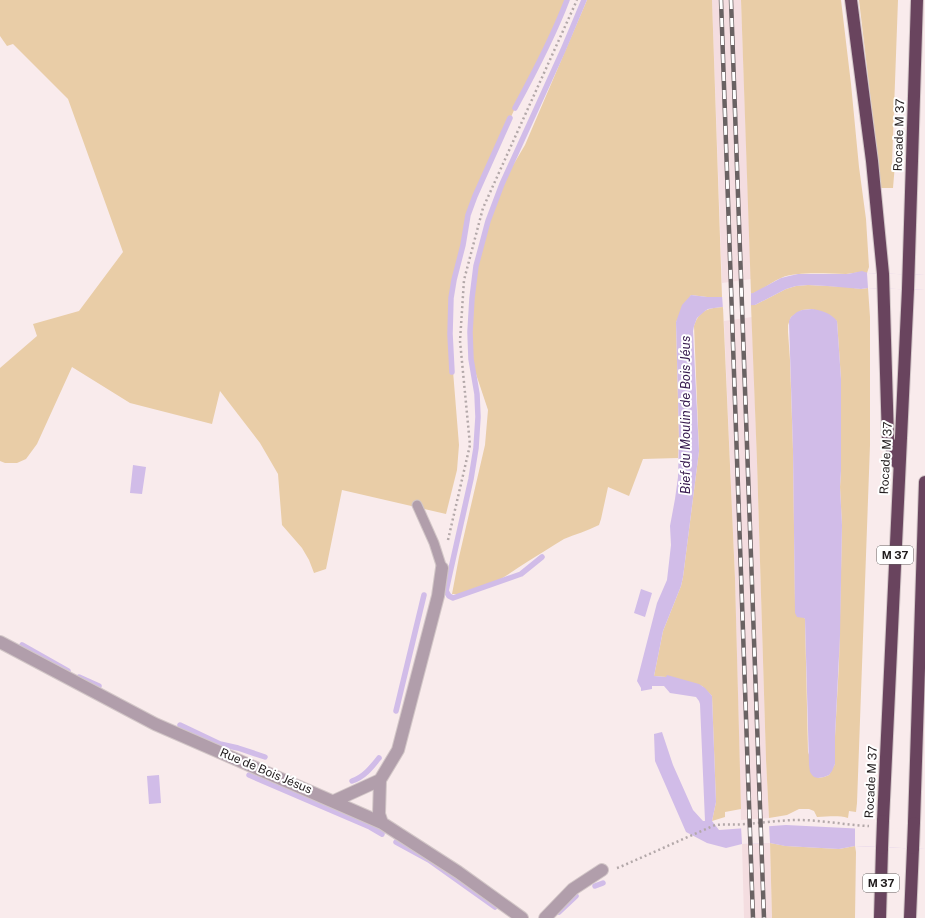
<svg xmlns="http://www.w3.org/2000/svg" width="925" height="918" font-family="'Public Sans',sans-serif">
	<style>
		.built { fill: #f4dde0 }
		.green { fill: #e9cda7; fill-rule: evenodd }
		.water { fill: #d1bce8 }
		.pier { fill: #f9ebec }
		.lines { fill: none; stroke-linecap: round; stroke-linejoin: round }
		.stream { stroke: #d1bce8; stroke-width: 5.5 }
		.lane-casing { stroke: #d2c6c7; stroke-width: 11 }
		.street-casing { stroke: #d2c6c7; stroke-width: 14 }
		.highway-casing { stroke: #d2c6c7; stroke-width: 14 }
		.path { stroke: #b3a8a9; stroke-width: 2.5; stroke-dasharray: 2 3; stroke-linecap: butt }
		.lane { stroke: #b19eab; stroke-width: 9 }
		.street { stroke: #b19eab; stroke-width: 12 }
		.highway { stroke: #69445e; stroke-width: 12 }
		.rail-casing { stroke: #6a6263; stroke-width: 4.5 }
		.rail { stroke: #fff; stroke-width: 3; stroke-dasharray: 9; stroke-linecap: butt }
		.highway-bridge-casing { stroke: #d2c6c7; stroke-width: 14; stroke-linecap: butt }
		.highway-bridge { stroke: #69445e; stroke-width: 12 }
		.labels { text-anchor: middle; stroke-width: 4; stroke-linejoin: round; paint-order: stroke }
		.shield { fill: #fff; stroke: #646061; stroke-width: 1 }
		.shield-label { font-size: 11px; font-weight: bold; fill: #211c1d }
		.street-label { font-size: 12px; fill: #211c1d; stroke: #fff }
		.water-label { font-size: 13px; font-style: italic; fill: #381c50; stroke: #fff }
	</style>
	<rect width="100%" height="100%" fill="#f9ebec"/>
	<!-- built -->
	<path class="built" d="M 712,0 L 741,0 L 751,279 L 722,283 Z
		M 752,317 L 757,462 L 766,760 L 769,818 L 741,820 L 735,578 L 724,321 Z
		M 770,843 L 772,918 L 744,918 L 742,844 Z"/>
	<!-- green -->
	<path class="green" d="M 0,0 L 567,0 L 561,17 L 533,76 L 515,108 L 475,196 L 468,215 L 463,245 L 454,280 L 451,298 L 450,334 L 459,445 L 457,470 L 446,514 L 342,490 L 326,569 L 314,573 L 309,560 L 302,548 L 282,525 L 278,474 L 260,443 L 220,391 L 212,424 L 130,403 L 72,367 L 37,444 L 26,459 L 17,463 L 5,463 L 0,461 L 0,368 L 37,336 L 33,324 L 79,311 L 123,252 L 68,99 L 13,44 L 7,46 L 0,36 Z
		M 587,0 L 712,0 L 722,297 L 707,297 L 691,295 L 676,322 L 679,439 L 678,458 L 643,459 L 629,496 L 608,487 L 601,519 L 599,525 C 587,531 576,534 564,539 C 552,546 540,554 527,562 C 505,576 480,596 452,594 L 459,557 L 485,445 L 488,410 L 471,359 L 470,332 L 472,298 L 476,266 L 488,221 L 502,184 L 525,145 Z
		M 741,0 L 841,0 L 851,84 L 859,167 L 866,219 L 869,267 L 867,273 C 860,271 854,273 846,274 C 828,274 797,271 781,278 C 771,282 762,291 751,294 Z
		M 859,0 L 898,0 L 892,164 L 895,164 L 893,188 L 881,188 L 874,127 Z
		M 808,285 L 846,287 L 861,289 L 868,288 L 870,317 L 870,445 L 857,803 L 856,812 L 849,811 L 848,818 C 837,815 828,817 817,817 L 814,811 L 809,809 L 799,809 L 787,815 L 769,818 L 766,760 L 757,462 L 751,305 L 755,305 L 786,289 L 796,286 ZM 812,309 L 837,321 L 841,379 L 841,471 L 840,487 L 842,526 L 839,663 L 835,736 L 835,764 L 829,775 L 824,777 L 818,778 L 808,752 L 805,619 L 795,603 L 793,450 L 790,360 L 788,332 L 788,325 L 791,317 L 802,310 Z
		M 723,307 L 735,578 L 741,809 L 725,812 L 725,817 L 712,821 L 716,802 L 712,696 L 702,686 L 666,677 L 654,676 L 663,631 L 681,586 L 683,577 L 699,451 L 694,326 C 699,311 707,308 723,307 Z
		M 770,843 L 786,846 L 839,849 L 855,846 L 856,852 L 855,918 L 772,918 Z"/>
	<!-- water -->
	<path class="water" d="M 862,271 L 868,273 L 925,275 L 925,290 L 868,288 L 861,289 L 827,286 L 808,285 L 796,286 L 786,289 L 755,305 L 721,307 L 708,309 L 705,311 L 697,318 L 694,326 L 693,331 L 699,451 L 683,577 L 681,586 L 663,631 L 654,676 L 666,677 L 667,675 L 699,684 L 705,688 L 712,696 L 716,802 L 712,821 L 719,830 L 786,825 L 925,832 L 925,849 L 855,846 L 839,849 L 785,846 L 770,843 L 742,844 L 726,848 L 707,843 L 686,832 L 655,761 L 654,734 L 662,732 L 673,765 L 693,810 L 703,821 L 705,821 L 700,704 L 699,701 L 696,697 L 670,693 L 664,686 L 652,686 L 652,689 L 641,691 L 641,688 L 637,681 L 657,603 L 667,580 L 671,545 L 670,526 L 675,499 L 678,477 L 679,439 L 676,322 L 682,305 L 691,295 L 707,297 L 722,297 L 753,293 L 781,278 L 789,276 L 798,274 L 848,274 Z
		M 812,309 C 821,310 831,313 837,321 L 841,379 L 841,471 L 840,487 L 842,525 L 840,636 L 835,736 L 835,764 L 832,771 L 829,775 L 824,777 L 818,778 L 814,777 L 812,775 L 810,772 L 809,765 L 805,619 L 804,618 L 797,617 L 795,613 L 793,450 L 789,321 L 791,317 L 797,312 L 802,310 Z
		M 133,465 L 146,467 L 142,494 L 130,493 Z
		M 641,589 L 652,593 L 645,617 L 634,613 Z
		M 159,775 L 161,803 L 149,804 L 147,776 Z"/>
	<!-- pier -->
	<path class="pier" d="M 867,273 L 925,275 L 925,290 L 868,288 Z
		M 751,292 L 751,307 L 723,309 L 722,295 Z
		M 769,824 L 770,843 L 742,844 L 741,826 Z
		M 855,826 L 925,830 L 925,849 L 855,846 Z"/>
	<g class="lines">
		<!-- stream -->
		<path class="stream" d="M 515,108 C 534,73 553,37 567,0
			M 452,372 L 450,334 L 451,298 L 454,280 L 463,245 L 468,215 L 475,196 L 510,118
			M 542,557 L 521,574 L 453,598 L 449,596 L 446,591 L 471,479 L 476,448 L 478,417 L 477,394 L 471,359 L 470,332 L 472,298 L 476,266 L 488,221 L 502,184 L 563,50 L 584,0
			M 22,645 L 68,671
			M 79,677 L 99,686
			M 396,711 L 424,595
			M 180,725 L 220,744 L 238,748 L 265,757
			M 249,775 L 370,827 L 382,834
			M 352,781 C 364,777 371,768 379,758
			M 396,842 L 429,860 L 495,907
			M 595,886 L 603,883
			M 559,912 L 576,896"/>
		<defs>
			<path id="lane" d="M 417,505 L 434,543 L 442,568"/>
			<path id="street" d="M 0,642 L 155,724 L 382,823 L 458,872 L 522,918
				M 334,801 L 380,780
				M 382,823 L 379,814 L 380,780 L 398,750 L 438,596 L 442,568
				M 545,918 L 573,889 L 602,870"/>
			<path id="highway" d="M 851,0 L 872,161 L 883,274 L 888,439 L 897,463
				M 883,821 L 908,289 L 917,0
				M 914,823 L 925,482
				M 880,918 L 882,848
				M 910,918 L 913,848"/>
		</defs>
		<!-- lane casing -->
		<use href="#lane" class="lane-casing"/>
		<!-- street casing -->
		<use href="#street" class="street-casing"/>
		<!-- highway casing -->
		<use href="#highway" class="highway-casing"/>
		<!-- path -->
		<path class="path" d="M 448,540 L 470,445 L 460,341 L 464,280 L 483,208 L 577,0
			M 617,868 L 620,867 L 715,825 C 725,824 735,825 746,824 C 763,823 781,820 798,820 C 822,820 845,825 869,826"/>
		<!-- lane -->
		<use href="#lane" class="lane"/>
		<!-- street -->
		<use href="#street" class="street"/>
		<!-- highway -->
		<use href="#highway" class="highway"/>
		<defs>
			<path id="rail" d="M 721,0 L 753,918
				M 731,0 L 764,918"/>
		</defs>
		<!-- rail casing -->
		<use href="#rail" class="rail-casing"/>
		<!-- rail -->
		<use href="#rail" class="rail"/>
		<defs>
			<path id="highway-bridge" d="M 882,848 L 883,821
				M 913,848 L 914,823"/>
		</defs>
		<!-- highway-bridge casing -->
		<use href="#highway-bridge" class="highway-bridge-casing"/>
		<!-- highway-bridge -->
		<use href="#highway-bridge" class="highway-bridge"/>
	</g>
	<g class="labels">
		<!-- shield labels -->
		<g class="shield">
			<rect x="877" y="546" width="36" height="18" rx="3"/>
			<rect x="863" y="874" width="36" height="18" rx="3"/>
		</g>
		<g class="shield-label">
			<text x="895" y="559">M 37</text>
			<text x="881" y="887">M 37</text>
		</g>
		<!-- street labels -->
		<g class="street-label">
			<text transform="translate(899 135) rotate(-88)" y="4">Rocade M 37</text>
			<text transform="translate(886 458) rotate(-87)" y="4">Rocade M 37</text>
			<text transform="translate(266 771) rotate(23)" y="4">Rue de Bois Jésus</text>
			<text transform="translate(871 782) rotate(-87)" y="4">Rocade M 37</text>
		</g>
		<!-- water labels -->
		<g class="water-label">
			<text transform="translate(685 415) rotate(-90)" y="5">Bief du Moulin de Bois Jéus</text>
		</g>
	</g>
</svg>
